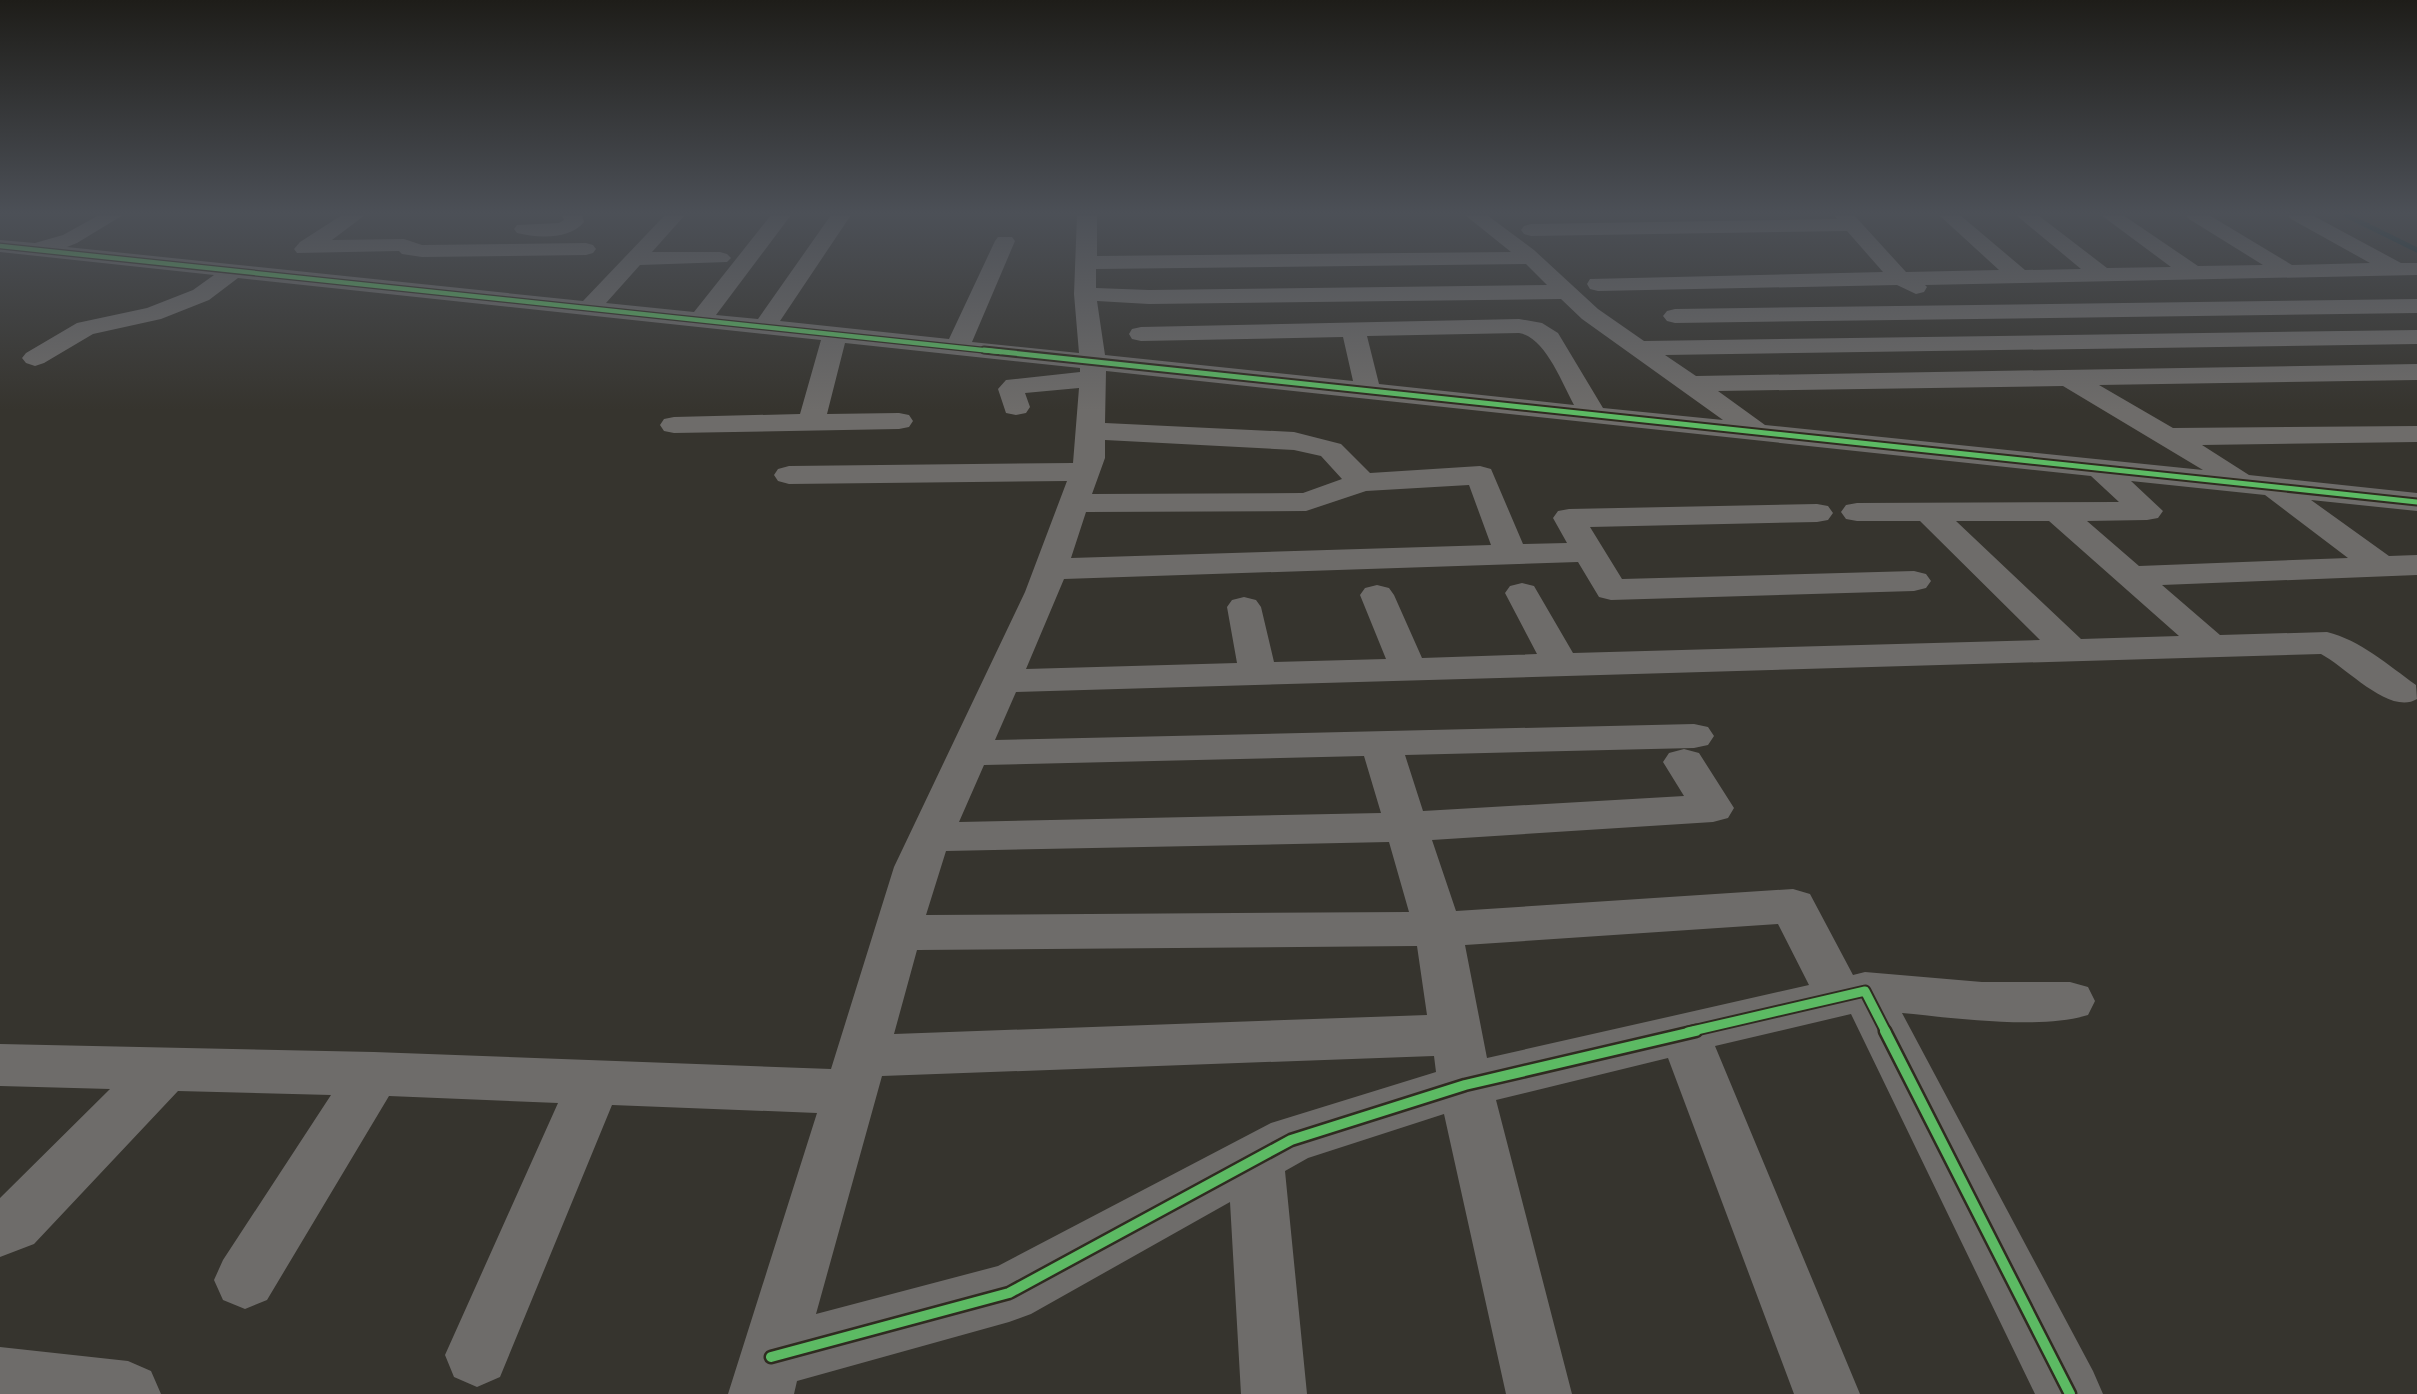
<svg xmlns="http://www.w3.org/2000/svg" width="2417" height="1394" font-family="Ubuntu,sans-serif">
	<style>
		.lines { fill: none; stroke-linecap: round; stroke-linejoin: round }
		.stream { stroke: #0b2c32; stroke-width: 5 }
		.minor { fill: #6e6c6a; fill-rule: evenodd }
		.cycleway-far3-casing { stroke: #2f2b20; stroke-width: 7 }
		.cycleway-far2-casing { stroke: #2f2b20; stroke-width: 9 }
		.cycleway-far1-casing { stroke: #2f2b20; stroke-width: 13 }
		.cycleway-casing { stroke: #2f2b20; stroke-width: 15 }
		.cycleway-far3 { stroke: #5cba63; stroke-width: 4.5 }
		.cycleway-far2 { stroke: #5cba63; stroke-width: 5 }
		.cycleway-far1 { stroke: #5cba63; stroke-width: 9 }
		.cycleway { stroke: #5cba63; stroke-width: 10 }
	</style>
	<rect width="100%" height="100%" fill="#36342e"/>
	<g class="lines">
		<!-- stream -->
		<path class="stream" d="M 2346,215 L 2417,250"/>
		<!-- minor -->
		<path class="minor" d="M 99,215 L 123,215 L 77,243 L 67,247 L 583,301 L 665,215 L 685,215 L 652,252 L 720,252 L 727,254 L 731,258 L 727,262 L 640,265 L 606,303 L 694,312 L 771,215 L 791,215 L 716,315 L 758,319 L 831,215 L 851,215 L 780,321 L 949,339 L 995,241 L 998,237 L 1012,237 L 1015,241 L 972,342 L 1079,353 L 1074,294 L 1077,215 L 1097,215 L 1097,256 L 1511,252 L 1465,215 L 1487,215 L 1534,250 L 1598,309 L 1644,341 L 2417,330 L 2417,344 L 1665,355 L 1696,376 L 2417,364 L 2417,380 L 2099,385 L 2173,428 L 2417,426 L 2417,442 L 2202,445 L 2249,475 L 2417,493 L 2417,511 L 2311,500 L 2389,556 L 2417,555 L 2417,575 L 2162,585 L 2220,635 L 2327,632 C 2360,640 2388,665 2416,685 L 2417,699 C 2390,716 2346,667 2321,654 L 1016,692 L 995,740 L 1694,724 L 1708,727 L 1714,736 L 1708,745 L 1694,748 L 1405,755 L 1423,811 L 1684,796 L 1663,762 L 1669,753 L 1684,749 L 1699,753 L 1734,808 L 1728,818 L 1713,822 L 1432,840 L 1456,911 L 1793,889 L 1810,894 L 1853,975 L 1865,972 L 1982,982 L 2070,982 L 2088,987 L 2095,1001 L 2088,1015 C 2040,1030 1954,1018 1902,1013 L 2093,1371 L 2103,1394 L 2035,1394 L 1851,1014 L 1715,1046 L 1860,1394 L 1794,1394 L 1668,1058 L 1496,1100 L 1572,1394 L 1506,1394 L 1444,1114 L 1308,1158 L 1285,1171 L 1307,1394 L 1241,1394 L 1230,1202 L 1031,1314 L 1009,1322 L 797,1381 L 794,1394 L 728,1394 L 817,1113 L 612,1105 L 500,1377 L 477,1387 L 454,1377 L 445,1355 L 558,1103 L 389,1096 L 267,1300 L 245,1309 L 223,1300 L 214,1280 L 223,1260 L 331,1095 L 178,1091 L 34,1244 L 0,1257 L 0,1198 L 110,1089 L 0,1086 L 0,1044 L 374,1052 L 831,1069 L 894,867 L 1025,592 L 1067,481 L 789,484 L 778,481 L 774,475 L 778,469 L 789,466 L 1073,463 L 1079,388 L 1025,393 L 1030,407 L 1026,413 L 1016,415 L 1006,413 L 998,389 L 1006,380 L 1080,372 L 1080,368 L 845,343 L 827,414 L 899,413 L 909,415 L 913,421 L 909,427 L 899,429 L 674,433 L 664,431 L 660,425 L 664,419 L 674,417 L 800,414 L 821,340 L 238,278 L 209,300 L 161,319 L 93,334 L 44,363 L 35,366 L 26,363 L 22,358 L 26,353 L 77,323 L 147,308 L 193,290 L 214,275 L 0,252 L 0,240 L 35,243 L 63,235 ZM 1526,264 L 1547,285 L 1149,290 L 1096,288 L 1096,269 ZM 1561,299 L 1582,319 L 1723,420 L 1603,408 L 1558,333 L 1542,323 L 1519,319 L 1141,327 L 1132,329 L 1129,334 L 1132,339 L 1141,341 L 1343,337 L 1353,381 L 1105,355 L 1097,301 L 1149,304 ZM 1519,333 C 1545,337 1562,383 1574,405 L 1379,384 L 1367,336 ZM 1106,371 L 2091,476 L 2119,502 L 1857,503 L 1846,505 L 1841,512 L 1846,519 L 1857,521 L 1920,521 L 2040,640 L 1573,653 L 1534,586 L 1522,583 L 1510,586 L 1505,593 L 1537,654 L 1422,658 L 1394,595 L 1389,588 L 1377,585 L 1365,588 L 1360,595 L 1386,659 L 1274,662 L 1261,607 L 1256,600 L 1244,597 L 1232,600 L 1227,607 L 1237,663 L 1026,669 L 1064,579 L 1578,562 L 1599,597 L 1611,600 L 1914,591 L 1926,588 L 1931,581 L 1926,574 L 1914,571 L 1622,579 L 1590,527 L 1817,522 L 1828,520 L 1833,513 L 1828,506 L 1817,504 L 1569,509 L 1558,511 L 1553,518 L 1567,543 L 1523,544 L 1491,469 L 1480,466 L 1370,473 L 1341,444 L 1294,432 L 1105,423 ZM 2063,386 L 2203,470 L 1765,425 L 1718,391 ZM 1105,440 L 1294,450 L 1321,456 L 1342,479 L 1303,493 L 1092,494 L 1105,458 ZM 2131,481 L 2265,495 L 2348,558 L 2139,566 L 2087,521 L 2147,520 L 2158,518 L 2163,511 ZM 1469,485 L 1491,545 L 1071,558 L 1086,512 L 1306,511 L 1366,491 ZM 1956,521 L 2049,521 L 2179,636 L 2081,639 ZM 1364,756 L 1381,813 L 959,822 L 984,765 ZM 1389,842 L 1409,912 L 926,915 L 946,851 ZM 1778,924 L 1809,985 L 1487,1058 L 1465,945 ZM 1417,946 L 1427,1015 L 894,1034 L 917,950 ZM 1434,1056 L 1436,1072 L 1271,1123 L 998,1266 L 816,1314 L 882,1076 Z
			M 342,215 L 365,215 L 332,240 L 404,239 L 422,245 L 586,243 L 593,245 L 596,249 L 593,253 L 586,255 L 422,257 L 402,254 L 399,251 L 297,253 L 294,249 L 300,242 Z
			M 562,215 L 582,215 L 584,222 C 570,240 537,238 517,233 L 514,229 L 517,225 L 559,223 L 564,220 Z
			M 1834,215 L 1854,215 L 1906,272 L 1999,270 L 1939,215 L 1960,215 L 2025,270 L 2081,269 L 2016,215 L 2038,215 L 2107,268 L 2171,267 L 2101,215 L 2123,215 L 2198,266 L 2263,265 L 2189,219 L 2186,215 L 2209,215 L 2292,265 L 2370,263 L 2291,219 L 2288,215 L 2312,215 L 2401,263 L 2417,263 L 2417,275 L 1925,285 L 1927,287 L 1924,292 L 1916,294 L 1897,285 L 1598,291 L 1590,289 L 1587,284 L 1590,279 L 1883,272 L 1847,231 L 1531,236 L 1524,234 L 1521,230 L 1524,226 L 1531,224 L 1837,219 Z
			M 2417,299 L 2417,313 L 1675,323 L 1667,321 L 1663,316 L 1667,311 L 1675,309 Z
			M 0,1347 L 128,1361 L 151,1371 L 161,1394 L 0,1394 Z"/>
		<defs>
			<path id="cycleway-far3" d="M 0,246 L 1001,352"/>
			<path id="cycleway-far2" d="M 984,350 L 2417,502"/>
			<path id="cycleway-far1" d="M 1688,1032 L 1865,991 L 1886,1032"/>
			<path id="cycleway" d="M 1885,1031 L 2070,1394
				M 771,1357 L 1009,1293 L 1291,1140 L 1465,1085 L 1696,1031"/>
		</defs>
		<!-- cycleway-far3 casing -->
		<use href="#cycleway-far3" class="cycleway-far3-casing"/>
		<!-- cycleway-far2 casing -->
		<use href="#cycleway-far2" class="cycleway-far2-casing"/>
		<!-- cycleway-far1 casing -->
		<use href="#cycleway-far1" class="cycleway-far1-casing"/>
		<!-- cycleway casing -->
		<use href="#cycleway" class="cycleway-casing"/>
		<!-- cycleway-far3 -->
		<use href="#cycleway-far3" class="cycleway-far3"/>
		<!-- cycleway-far2 -->
		<use href="#cycleway-far2" class="cycleway-far2"/>
		<!-- cycleway-far1 -->
		<use href="#cycleway-far1" class="cycleway-far1"/>
		<!-- cycleway -->
		<use href="#cycleway" class="cycleway"/>
	</g>
	<!-- sky -->
	<linearGradient id="sky" x2="0" y2="1"><stop stop-color="#1e1d19"/><stop offset="0.52" stop-color="#4c5057"/><stop offset="1" stop-color="#4c5057" stop-opacity="0"/></linearGradient>
	<rect width="2417" height="410" fill="url(#sky)"/>
</svg>
